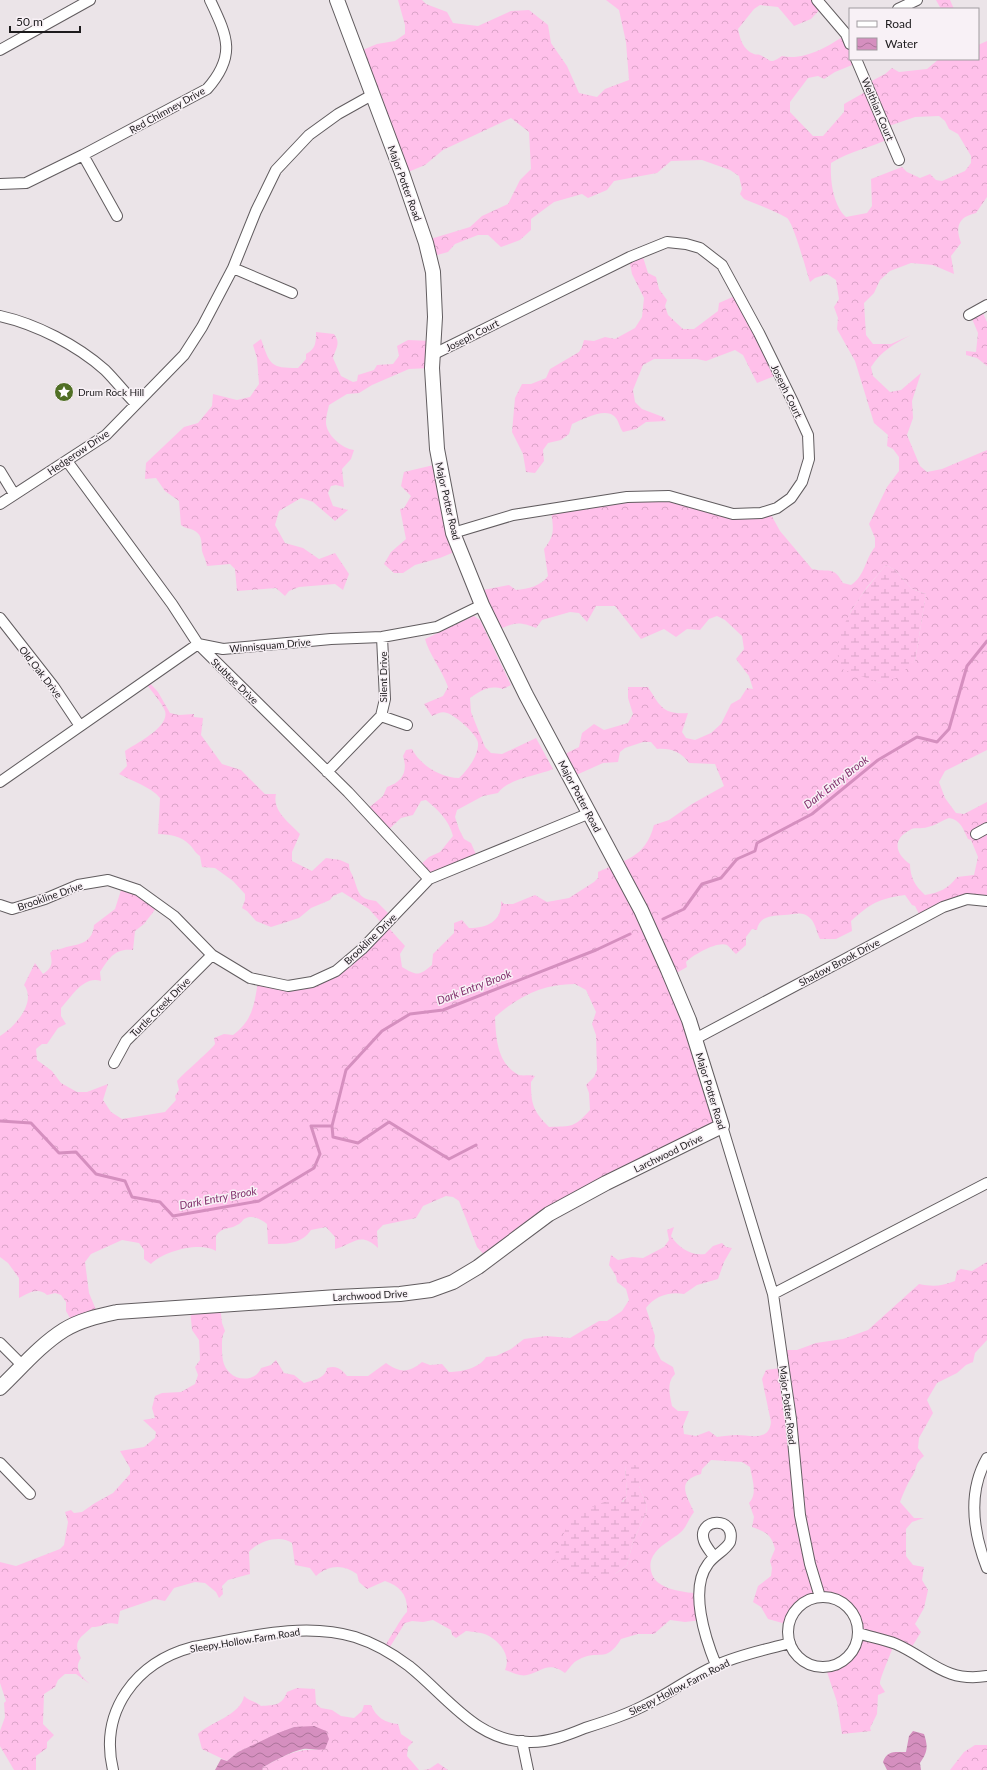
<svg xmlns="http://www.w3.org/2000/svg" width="987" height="1770" font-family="Lato,sans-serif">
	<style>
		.forest { fill: url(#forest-crowns); fill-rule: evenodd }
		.wetland { fill: url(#wetland-marsh) }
		.water { fill: url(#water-waves) }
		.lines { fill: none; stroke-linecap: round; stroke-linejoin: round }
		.stream { stroke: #d58fbf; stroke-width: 3 }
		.street-casing { stroke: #615c5f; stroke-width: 12 }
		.secondary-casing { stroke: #615c5f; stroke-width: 16 }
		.street { stroke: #fff; stroke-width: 10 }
		.secondary { stroke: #fff; stroke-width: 14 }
		.labels { text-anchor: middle; stroke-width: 3; stroke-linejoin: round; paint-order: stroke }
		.street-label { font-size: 10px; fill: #1d1b1d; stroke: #f8f1f6 }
		.poi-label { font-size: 10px; fill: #1d1b1d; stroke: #f8f1f6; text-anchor: start }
		.water-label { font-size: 11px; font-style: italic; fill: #82316d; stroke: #f8f1f6 }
	</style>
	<defs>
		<pattern id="forest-crowns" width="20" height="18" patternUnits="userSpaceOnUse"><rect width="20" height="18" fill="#ffc0ea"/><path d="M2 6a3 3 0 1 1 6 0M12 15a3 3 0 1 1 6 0" fill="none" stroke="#daa4c8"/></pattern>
		<pattern id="wetland-marsh" width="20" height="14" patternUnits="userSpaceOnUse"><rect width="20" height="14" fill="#ffc0ea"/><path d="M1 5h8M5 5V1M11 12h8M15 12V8" fill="none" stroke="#daa4c8"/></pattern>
		<pattern id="water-waves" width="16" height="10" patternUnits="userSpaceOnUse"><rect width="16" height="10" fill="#d58fbf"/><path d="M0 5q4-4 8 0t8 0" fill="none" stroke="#ac749b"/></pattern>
	</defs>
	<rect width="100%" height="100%" fill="#ebe4e8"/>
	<!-- forest -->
	<path class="forest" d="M 398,0 L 422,0 L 426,4 L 447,12 L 453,23 L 478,26 L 511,11 L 529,10 L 548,25 L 551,43 L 567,66 L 579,93 L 597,97 L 605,89 L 629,80 L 626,42 L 619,10 L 606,0 L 825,0 L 825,4 L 811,19 L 794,26 L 778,7 L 760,5 L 754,9 L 738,29 C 740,39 743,50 754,54 C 756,55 758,54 760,55 C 772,60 769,65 782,56 C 803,61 828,47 845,35 L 850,46 L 850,59 L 855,59 L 857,63 L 835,72 L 824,79 L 818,76 L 808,78 L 790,102 L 790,112 L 813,136 L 823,136 L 844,112 L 844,104 L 867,91 L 866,84 L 885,74 L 892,68 L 899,72 L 927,69 L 939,59 L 978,59 L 978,45 L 987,41 L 987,197 L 976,213 C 958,217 955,227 961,243 L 951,256 L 954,274 L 933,265 L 911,263 L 890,271 L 880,280 L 874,293 L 864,303 L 866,335 L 873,344 L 891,344 L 911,335 C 894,344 881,351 871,367 L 873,376 L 890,392 L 901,390 L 921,373 L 912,401 L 913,418 L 907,435 L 920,466 L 927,472 L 942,469 L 987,450 L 987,750 L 945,771 L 939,782 L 945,798 L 956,813 L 964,814 L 987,802 L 987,903 L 963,903 L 923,922 L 915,906 L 912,905 L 905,895 C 878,899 871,903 851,921 L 852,931 L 836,939 L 820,939 C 817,933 815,923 811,919 C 802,910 794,915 784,915 C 772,916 759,916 757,930 L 752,929 L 746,937 L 746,945 L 736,954 C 733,952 730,947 727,945 C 717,941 693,955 686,962 L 687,967 L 671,976 L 721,1123 L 644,1165 L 488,1259 L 477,1247 L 459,1201 L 453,1197 L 446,1196 L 423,1206 L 416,1218 L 383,1225 L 377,1231 L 378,1248 C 360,1231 354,1244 335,1249 L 335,1237 L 326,1227 L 311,1230 C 301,1245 285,1244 268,1244 L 267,1224 C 261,1219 252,1214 244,1219 C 242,1221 240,1224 237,1225 C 229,1230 223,1226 216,1236 L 216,1251 C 201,1241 163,1251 151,1264 L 144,1259 L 144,1250 L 139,1243 L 122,1240 L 91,1254 L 85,1262 L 89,1293 L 99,1317 L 75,1327 L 66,1311 L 66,1302 L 61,1295 L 55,1293 L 47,1295 C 38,1287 29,1293 19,1298 L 19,1278 L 8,1263 L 0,1257 L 0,1036 C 15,1027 37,1002 24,985 L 35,963 L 43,974 C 52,968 53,963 50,953 L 53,950 C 60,950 64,947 71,946 C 84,944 93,939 94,925 L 115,909 L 122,887 L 128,887 L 157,907 L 144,924 L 135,931 L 133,950 C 115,948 109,958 100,972 L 101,981 C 84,975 72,996 61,1008 L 61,1016 L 66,1024 L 58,1028 L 47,1044 L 42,1044 L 36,1049 L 37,1060 L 52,1071 L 61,1083 L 77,1092 L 87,1092 L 108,1084 L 103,1100 L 111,1112 L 122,1119 L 165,1112 L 176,1100 L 175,1096 L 179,1090 L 177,1081 C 182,1075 214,1047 215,1044 C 215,1042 214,1040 214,1038 L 224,1034 L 233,1035 C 253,1020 254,1005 258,982 L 314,983 L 384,926 L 369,909 L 342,892 L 333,896 L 330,900 L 311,908 L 299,918 L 271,927 L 256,921 L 247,911 L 242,908 L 245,900 L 245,894 L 233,881 L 215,868 L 202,867 L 200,856 C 195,853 194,849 190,845 C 180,835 171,835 158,834 L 160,798 C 151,787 132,781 119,774 L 127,766 L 125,751 C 137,743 170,727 165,711 C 161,701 151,691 145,682 L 148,681 L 158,692 L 170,713 L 179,715 L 194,714 L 194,717 L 203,718 L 201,735 L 222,764 L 241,770 L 265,794 L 276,794 C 272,811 289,822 300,834 L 292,852 L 292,861 L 312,871 L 326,858 L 340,860 L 349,864 C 349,871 352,873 354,879 C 359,894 359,899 376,901 L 392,917 L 387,926 L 405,946 L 400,954 L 402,967 C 417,976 419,976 432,965 L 433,954 L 454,933 L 454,923 L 462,920 L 469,928 C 488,928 502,921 501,901 L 504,904 L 513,904 L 535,895 L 547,902 L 569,898 L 594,882 L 598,878 L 598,872 C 625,859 645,859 654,825 L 669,820 L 692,804 L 724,786 L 715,764 L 689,763 C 681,752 671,748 657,749 L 651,742 L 643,742 L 625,748 L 620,752 L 618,762 L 603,763 L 574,776 L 563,755 L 579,747 L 582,733 L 594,724 L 604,730 L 628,723 L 633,714 L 628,698 L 628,687 L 648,687 C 660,706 663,715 688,713 L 682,732 L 686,738 L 695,740 L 711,733 L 721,724 L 731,704 L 740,699 L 747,688 L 753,689 L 749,676 L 736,659 L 744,649 L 742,636 L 725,620 L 717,616 L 709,619 L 700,630 L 687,629 L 676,637 L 664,629 L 641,639 L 615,606 L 596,606 L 587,622 L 579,613 L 570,612 L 542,620 L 536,628 C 520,622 516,622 500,629 L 483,590 L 509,585 L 516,590 C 528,589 541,586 548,576 L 544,549 C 556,534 553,528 551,510 L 664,496 L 729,514 L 769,511 L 780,531 L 812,569 C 828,573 833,565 843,583 L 851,585 C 865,576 865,559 875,547 L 875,538 L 869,524 L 887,487 L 899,471 L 899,457 L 893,449 L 887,446 L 888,435 L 874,423 L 855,361 L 837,329 L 838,318 L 834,307 L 839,299 L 836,280 L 827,274 L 815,278 L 810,282 C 806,270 794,224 787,218 C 774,210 758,205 744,199 L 740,194 L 742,189 L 739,176 L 730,170 L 702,160 L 671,161 L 657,173 L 614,181 L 607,190 L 588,198 L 582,194 L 554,202 L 531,219 L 531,230 L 520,240 L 501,247 L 488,235 L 478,235 L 455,244 L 448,252 L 430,257 L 424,241 L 470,227 L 482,216 L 508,204 L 520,180 L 531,169 L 529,132 L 511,118 L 443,150 L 425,165 L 401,175 L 358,52 L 377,44 L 395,41 L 405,34 L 405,25 ZM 939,116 L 945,121 L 949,129 L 958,134 L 971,156 L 971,163 L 965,171 L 942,181 L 936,180 L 930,174 L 920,178 L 907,172 L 902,167 L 871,179 L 872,206 L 867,213 L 846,217 C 833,205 830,180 831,163 C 849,151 871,148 890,138 L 886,127 L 915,117 ZM 886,565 L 895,570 L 912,589 L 926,594 L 915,661 L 880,683 L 860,674 L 838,643 L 851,611 L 867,587 ZM 949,818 C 961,820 963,829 968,839 L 971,840 L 978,857 L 974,875 L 957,877 C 949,888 939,893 925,895 C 915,886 910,877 910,864 C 895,854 892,839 910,830 C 914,827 918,829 922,828 C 931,828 941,821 949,818 ZM 575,984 L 586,990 L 596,1012 L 592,1024 L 596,1035 L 597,1070 L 594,1077 L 586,1085 L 589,1093 L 590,1110 C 574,1128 572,1126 549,1127 C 533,1111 531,1104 531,1082 L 535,1076 C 530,1074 521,1077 517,1074 C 497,1062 496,1038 495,1017 C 519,996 543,984 575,984 Z
		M 936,0 L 950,0 L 954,9 L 941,9 Z
		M 642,254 L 648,273 L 656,277 L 659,289 L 667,300 L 665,306 L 668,315 L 683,329 L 694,329 L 718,311 L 719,303 L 737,295 L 777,375 L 757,383 L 743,355 L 735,350 L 706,361 L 697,359 L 654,359 L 643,365 L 633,390 L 635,402 L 642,409 L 663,417 L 666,421 L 646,422 L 636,429 L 623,432 C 619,427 619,420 614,416 C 605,407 581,420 572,424 L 569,434 L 561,440 L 548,443 L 543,450 L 544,461 L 535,473 L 526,472 L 523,454 L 512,432 L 515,398 L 522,384 L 531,384 L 546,378 L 550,369 L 579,352 L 582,347 L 584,340 L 594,341 L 605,337 L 615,339 L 635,328 L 642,317 L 644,298 L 632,274 L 629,259 Z
		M 982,311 L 987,322 L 987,366 L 977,358 L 966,355 L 966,351 L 976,352 L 978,333 L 970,314 Z
		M 316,332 L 334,334 C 341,343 336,348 333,358 L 341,376 L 353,382 L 357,381 L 358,375 L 374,370 L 377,365 L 393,364 L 399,356 L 397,346 L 408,340 L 431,341 L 430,368 L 409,369 L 372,385 L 359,393 L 347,394 L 329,405 C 328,410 326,416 326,421 C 325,434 342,449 354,450 L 351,459 L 342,469 L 344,487 L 336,485 L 331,486 L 328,493 L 333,506 L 348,510 L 335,521 L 313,502 L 301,498 L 279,511 L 275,525 L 285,543 L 303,548 L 319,559 L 335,553 L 349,574 L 343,590 L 335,584 L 299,587 L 289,591 L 285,596 L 276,588 L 237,591 L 235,569 L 230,564 L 207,566 C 206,560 203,555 202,551 C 201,543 203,536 195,531 C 190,528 186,529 181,525 L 179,501 L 165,491 L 156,478 L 145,479 L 146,463 L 184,427 L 198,423 L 212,406 L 213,394 L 237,400 L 250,397 L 259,384 L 257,358 L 253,345 L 261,339 C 270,365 270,368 298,368 L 306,359 L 306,354 C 316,349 316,342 316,332 Z
		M 438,464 L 459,550 L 440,558 L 415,565 L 403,573 L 394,573 L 384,564 L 391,552 L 406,539 L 400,509 L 404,508 L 411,496 L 401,486 L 404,472 Z
		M 474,616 L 480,620 L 511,685 L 503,689 C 489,685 482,690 470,698 L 471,712 L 485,747 L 491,753 L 502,754 L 536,738 L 553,769 C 537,776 509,778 498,793 L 483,796 L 457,810 L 455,817 L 459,829 L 464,839 L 471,843 L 478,859 L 430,880 L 419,866 L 429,857 L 440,852 L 453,836 C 449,820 438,810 426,800 L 421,801 L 413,815 L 401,818 L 385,833 L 366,810 L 383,796 L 387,787 C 403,782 408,771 403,756 L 406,750 L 412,749 C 420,765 441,778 459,778 C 467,771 479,755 478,743 C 478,735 455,715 447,713 C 442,711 437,714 432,716 L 424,704 L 443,696 L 448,687 C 442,670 429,654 425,639 Z
		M 674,1227 L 671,1236 C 679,1248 691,1256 705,1254 L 713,1246 L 722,1243 L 726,1247 L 732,1248 L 724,1262 L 718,1279 L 697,1285 L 684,1294 C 670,1291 654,1296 646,1308 L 655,1336 L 654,1346 L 661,1360 L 673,1367 L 675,1374 C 666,1383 670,1395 672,1406 L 678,1411 L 689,1411 L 683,1426 L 684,1434 L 696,1436 L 709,1431 L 717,1437 C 724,1436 730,1435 737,1435 C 750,1435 769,1442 771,1422 L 762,1379 L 766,1370 L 787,1367 L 785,1350 L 797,1350 L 816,1343 L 843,1339 L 868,1330 L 919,1284 C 933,1287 942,1286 955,1281 L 957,1271 L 961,1269 L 972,1271 L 987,1262 L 987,1340 L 975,1353 L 973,1362 L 966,1365 L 957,1373 L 937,1383 L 927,1400 L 933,1413 L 919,1438 L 918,1448 L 924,1456 C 914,1465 918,1466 913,1475 C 907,1484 904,1492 900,1502 L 914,1518 L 924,1518 L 912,1522 L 906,1529 L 906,1556 L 913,1565 L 924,1567 L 922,1580 L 928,1590 L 924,1608 L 915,1624 L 921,1632 L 910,1650 L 893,1647 C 891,1653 879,1680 880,1684 C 881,1686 884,1690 885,1692 L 878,1695 L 877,1714 L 870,1728 L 871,1731 L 842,1734 L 837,1702 L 826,1669 C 836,1664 850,1659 857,1649 C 867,1633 856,1606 840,1598 C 834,1595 825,1595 818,1594 L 794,1611 L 786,1624 L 768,1619 L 761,1607 L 753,1602 L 758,1586 L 771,1576 L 772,1568 L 770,1561 L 775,1549 C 771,1533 765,1532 752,1527 L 754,1517 L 749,1503 C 758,1494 752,1479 750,1467 L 742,1462 L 711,1460 L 702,1469 L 701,1474 C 676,1481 686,1494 694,1512 C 689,1518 686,1528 681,1532 C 672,1540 659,1545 653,1556 C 650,1561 650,1566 651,1571 C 655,1591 686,1592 702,1594 L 702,1620 L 685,1622 L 670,1620 L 654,1634 L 638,1634 L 621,1639 C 605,1665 599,1648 578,1660 C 573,1662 569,1669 565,1673 C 548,1661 543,1671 527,1675 C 521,1677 511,1672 505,1670 C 511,1656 501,1643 489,1636 C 483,1632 473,1632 466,1631 L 456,1638 L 452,1635 L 451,1630 L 433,1620 L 423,1622 L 412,1621 L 405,1623 L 388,1650 L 383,1649 C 388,1642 402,1616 407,1612 C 408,1595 400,1586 385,1581 L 367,1589 L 359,1582 L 357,1574 C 343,1564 329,1565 316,1576 L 310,1568 L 295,1565 L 292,1543 C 280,1534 258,1541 249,1552 L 250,1574 L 228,1580 L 222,1586 L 223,1594 L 219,1598 L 216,1592 L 205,1583 L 195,1582 L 174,1588 L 165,1601 L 155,1599 L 120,1611 L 118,1624 C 103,1621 104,1627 92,1627 C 80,1638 72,1641 81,1658 C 73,1669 82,1677 90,1684 L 76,1674 L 65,1674 L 58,1680 L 55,1687 L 44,1694 L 43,1724 L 54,1735 L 47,1742 L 47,1748 L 36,1756 L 36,1770 L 14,1770 L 0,1746 L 0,1731 L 5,1717 L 4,1703 L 6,1701 L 0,1683 L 0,1562 L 16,1566 L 60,1549 L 64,1545 L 68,1522 L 65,1512 L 71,1510 L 74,1513 L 82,1512 L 95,1503 L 113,1493 L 130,1474 L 130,1468 L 120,1451 L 144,1447 L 155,1438 L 156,1432 L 143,1420 L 155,1418 L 152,1408 L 155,1396 L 162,1393 L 181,1392 L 195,1384 L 198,1375 L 195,1367 L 200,1360 L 199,1340 L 192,1330 L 190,1308 L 220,1305 L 222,1323 L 225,1331 C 222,1336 222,1340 222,1346 C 222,1356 222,1366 230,1373 C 239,1382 257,1380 261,1368 L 271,1365 L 276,1360 L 284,1373 L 294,1375 L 304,1383 C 313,1380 325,1379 327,1368 C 337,1365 341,1369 347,1376 L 368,1376 L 386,1363 C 400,1373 409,1373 422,1362 L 430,1365 L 442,1364 L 449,1372 C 461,1372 480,1368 486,1357 L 496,1356 L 511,1349 L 524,1339 L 546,1336 L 570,1338 L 599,1321 L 607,1321 L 622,1311 L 629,1300 L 626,1289 L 617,1282 L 616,1276 L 609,1265 L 611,1255 L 618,1260 L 632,1257 L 643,1258 L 664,1247 L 669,1240 L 667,1230 ZM 625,1465 L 638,1466 L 639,1486 L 647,1506 L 646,1513 L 633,1542 L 627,1565 L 615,1574 L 605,1574 L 622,1502 L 627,1496 Z
		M 297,1688 L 315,1689 L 316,1704 L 321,1708 L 332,1710 L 341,1716 L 354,1718 L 362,1711 L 364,1705 L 371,1705 C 376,1717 385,1723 398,1724 L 401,1734 L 413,1742 L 408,1747 L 407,1756 L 419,1770 L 262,1770 L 263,1767 C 283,1757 295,1748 318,1750 L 294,1727 L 238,1752 L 227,1761 L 202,1749 L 198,1734 C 210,1722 241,1715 244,1696 C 249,1701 255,1701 261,1706 C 274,1705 282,1706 287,1692 Z
		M 975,1745 L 987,1745 L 987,1770 L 950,1770 L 964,1752 Z
		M 438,1763 L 448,1770 L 423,1770 L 429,1769 Z"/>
	<!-- wetland -->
	<path class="wetland" d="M 886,565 L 895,570 L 912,589 L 926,594 L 915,661 L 896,678 L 880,683 L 839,668 C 839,660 836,650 838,642 C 846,613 866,588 886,565 Z
		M 630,1464 L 639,1466 L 639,1486 L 647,1506 L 646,1513 L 633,1542 L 627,1565 L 615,1574 L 605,1574 L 595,1578 L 575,1576 L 553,1558 L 568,1524 L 578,1513 L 604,1502 L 623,1502 L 627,1496 L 625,1465 Z"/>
	<!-- water -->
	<path class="water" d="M 314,1726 L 326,1731 L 329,1739 L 325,1749 C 317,1751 310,1748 303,1749 C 289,1752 275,1761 263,1767 L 262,1770 L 215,1770 L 221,1759 L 227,1761 L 238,1752 L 278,1733 L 294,1727 Z
		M 913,1731 L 924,1734 C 928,1746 928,1752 920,1763 L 921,1770 L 887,1770 L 883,1762 C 887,1750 895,1752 906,1752 L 909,1736 Z"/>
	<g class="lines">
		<!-- stream -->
		<path class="stream" d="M 663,919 L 684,909 L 702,884 L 721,878 L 737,859 L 755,851 L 757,843 L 812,814 L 878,760 L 917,737 L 937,742 L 949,729 L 967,666 L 987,641
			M 0,1121 L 31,1123 L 59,1153 L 76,1152 L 96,1174 L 125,1181 L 132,1197 L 160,1202 L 173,1216 L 259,1201 L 314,1168 L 320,1154 L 311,1126 L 332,1126 L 346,1070 L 382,1031 L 410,1014 L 443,1010 L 596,950 L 630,934
			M 332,1126 L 333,1137 L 358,1143 L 389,1122 L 449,1159 L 476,1145"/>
		<defs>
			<path id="street" d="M 817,0 L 846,34 L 850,44
				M 898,9 L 917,0
				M 0,50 L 90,0
				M 856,59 L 899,160
				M 83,155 L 117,216
				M 0,184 L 26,183 L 83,155 L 207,89 C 237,55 227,36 210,0
				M 233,268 L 292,293
				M 969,315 L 987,305
				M 0,316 C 36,324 77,345 105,370 C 116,381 125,393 136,404
				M 432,355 L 630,257 L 667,242 L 686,244 L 700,248 L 722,265 L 759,333 L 793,402 L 808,435 L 809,459 L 802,482 L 791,498 L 777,508 L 761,513 L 733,514 L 669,496 L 627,497 L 513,515 L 453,533
				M 67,461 L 172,604 L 198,644 L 348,792 L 429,879
				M 0,471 L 14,494
				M 0,504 L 106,435 L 184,355 L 202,327 L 233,268 L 256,211 L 276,170 L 309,135 L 338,114 L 372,95
				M 0,618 L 54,687 L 80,726
				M 381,716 L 407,725
				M 327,772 L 381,716 L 385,699 L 382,637
				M 0,782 L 198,644 L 223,649 L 331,639 L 382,637 L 437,627 L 482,605
				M 976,834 L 987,828
				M 0,905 L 12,909 L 45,899 L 78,885 L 108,880 L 138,890 L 174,916 L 212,955 L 250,978 L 288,986 L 312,982 L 336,971 L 362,949 L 429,879 L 590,813
				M 695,1039 L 943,907 L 967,899 L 987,901
				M 114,1063 L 126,1041 L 212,955
				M 722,1126 L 773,1294 L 791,1419 L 800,1515 L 810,1564 L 820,1597
				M 773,1294 L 987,1183
				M 0,1343 L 23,1366
				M 987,1458 C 967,1493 973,1532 987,1568
				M 0,1463 L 30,1494
				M 714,1557 C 711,1552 706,1547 704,1541 C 696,1518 737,1515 730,1542 C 725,1551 714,1555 708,1564 C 689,1589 705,1638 716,1665
				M788 1632a35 35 0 1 1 70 0a35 35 0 1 1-70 0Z
				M 858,1633 C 870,1637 884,1639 896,1644 C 930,1659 945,1683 987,1676
				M 522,1741 L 528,1770
				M 113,1770 C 99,1711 136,1662 193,1647 C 245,1638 302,1621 355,1637 C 374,1643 393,1654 409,1666 C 448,1697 477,1743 531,1742 C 550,1742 568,1735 585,1728 C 607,1721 629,1714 649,1703 C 672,1692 692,1676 715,1666 C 738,1655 765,1650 790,1643"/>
			<path id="secondary" d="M 0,1388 C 20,1369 40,1345 64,1330 C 80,1320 99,1316 117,1312 L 337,1297 L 400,1294 L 431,1290 L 453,1282 L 478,1267 L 549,1214 L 606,1183 L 722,1126 L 689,1020 L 668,970 L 641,910 L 526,695 L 482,605 L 453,533 L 437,449 L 432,368 L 435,317 L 433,272 L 426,243 L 402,173 L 337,0"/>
		</defs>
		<!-- street casing -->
		<use href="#street" class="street-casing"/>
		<!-- secondary casing -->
		<use href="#secondary" class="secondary-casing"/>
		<!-- street -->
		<use href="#street" class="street"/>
		<!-- secondary -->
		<use href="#secondary" class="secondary"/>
	</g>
	<!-- icons -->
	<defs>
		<symbol id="sight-disc" viewBox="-11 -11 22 22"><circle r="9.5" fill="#506f25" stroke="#f8f1f6"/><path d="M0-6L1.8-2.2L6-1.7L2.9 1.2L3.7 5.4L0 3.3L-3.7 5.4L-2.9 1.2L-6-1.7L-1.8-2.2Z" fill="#fff"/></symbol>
	</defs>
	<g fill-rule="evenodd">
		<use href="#sight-disc" x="53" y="381" width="22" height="22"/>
	</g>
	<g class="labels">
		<!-- street labels -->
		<g class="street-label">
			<text transform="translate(878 109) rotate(67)" y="4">Welthian Court</text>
			<text transform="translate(167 110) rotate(-29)" y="4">Red Chimney Drive</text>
			<text transform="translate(405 183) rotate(70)" y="4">Major Potter Road</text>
			<text transform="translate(472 335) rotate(-27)" y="4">Joseph Court</text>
			<text transform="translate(787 391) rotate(64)" y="4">Joseph Court</text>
			<text transform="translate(78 452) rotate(-34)" y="4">Hedgerow Drive</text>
			<text transform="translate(448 501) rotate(77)" y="4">Major Potter Road</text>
			<text transform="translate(270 645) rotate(-5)" y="4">Winnisquam Drive</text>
			<text transform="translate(41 672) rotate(52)" y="4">Old Oak Drive</text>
			<text transform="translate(383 677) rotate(-90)" y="4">Silent Drive</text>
			<text transform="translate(235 681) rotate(44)" y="4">Stubtoe Drive</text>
			<text transform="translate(580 796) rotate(62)" y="4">Major Potter Road</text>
			<text transform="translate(50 896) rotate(-19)" y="4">Brookline Drive</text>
			<text transform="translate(370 939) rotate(-44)" y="4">Brookline Drive</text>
			<text transform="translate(839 962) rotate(-28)" y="4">Shadow Brook Drive</text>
			<text transform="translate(160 1007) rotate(-45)" y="4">Turtle Creek Drive</text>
			<text transform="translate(711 1091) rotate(73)" y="4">Major Potter Road</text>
			<text transform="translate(668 1153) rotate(-26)" y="4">Larchwood Drive</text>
			<text transform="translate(370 1295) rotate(-3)" y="4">Larchwood Drive</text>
			<text transform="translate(788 1405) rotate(83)" y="4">Major Potter Road</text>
			<text transform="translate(245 1640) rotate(-9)" y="4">Sleepy Hollow Farm Road</text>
			<text transform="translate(679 1687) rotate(-27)" y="4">Sleepy Hollow Farm Road</text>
		</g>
		<!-- poi labels -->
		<g class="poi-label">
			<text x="78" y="396">Drum Rock Hill</text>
		</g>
		<!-- water labels -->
		<g class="water-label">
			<text transform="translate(836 782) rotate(-38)" y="4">Dark Entry Brook</text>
			<text transform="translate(474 987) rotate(-21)" y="4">Dark Entry Brook</text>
			<text transform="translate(218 1198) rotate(-11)" y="4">Dark Entry Brook</text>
		</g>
	</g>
	<!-- legend -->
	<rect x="849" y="8" width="130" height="52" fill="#f8f1f6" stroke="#a09b9f"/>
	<rect x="857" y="21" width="20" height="6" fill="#ffffff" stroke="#a09b9f"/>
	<text x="885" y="28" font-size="12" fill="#1d1b1d">Road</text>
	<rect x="857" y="38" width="20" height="12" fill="url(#water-waves)" stroke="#a09b9f"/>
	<text x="885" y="48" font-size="12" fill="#1d1b1d">Water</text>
	<!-- scale -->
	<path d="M10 26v6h70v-6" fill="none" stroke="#1d1b1d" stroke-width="2"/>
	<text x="16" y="26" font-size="12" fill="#1d1b1d" stroke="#f8f1f6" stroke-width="3" paint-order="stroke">50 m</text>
</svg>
